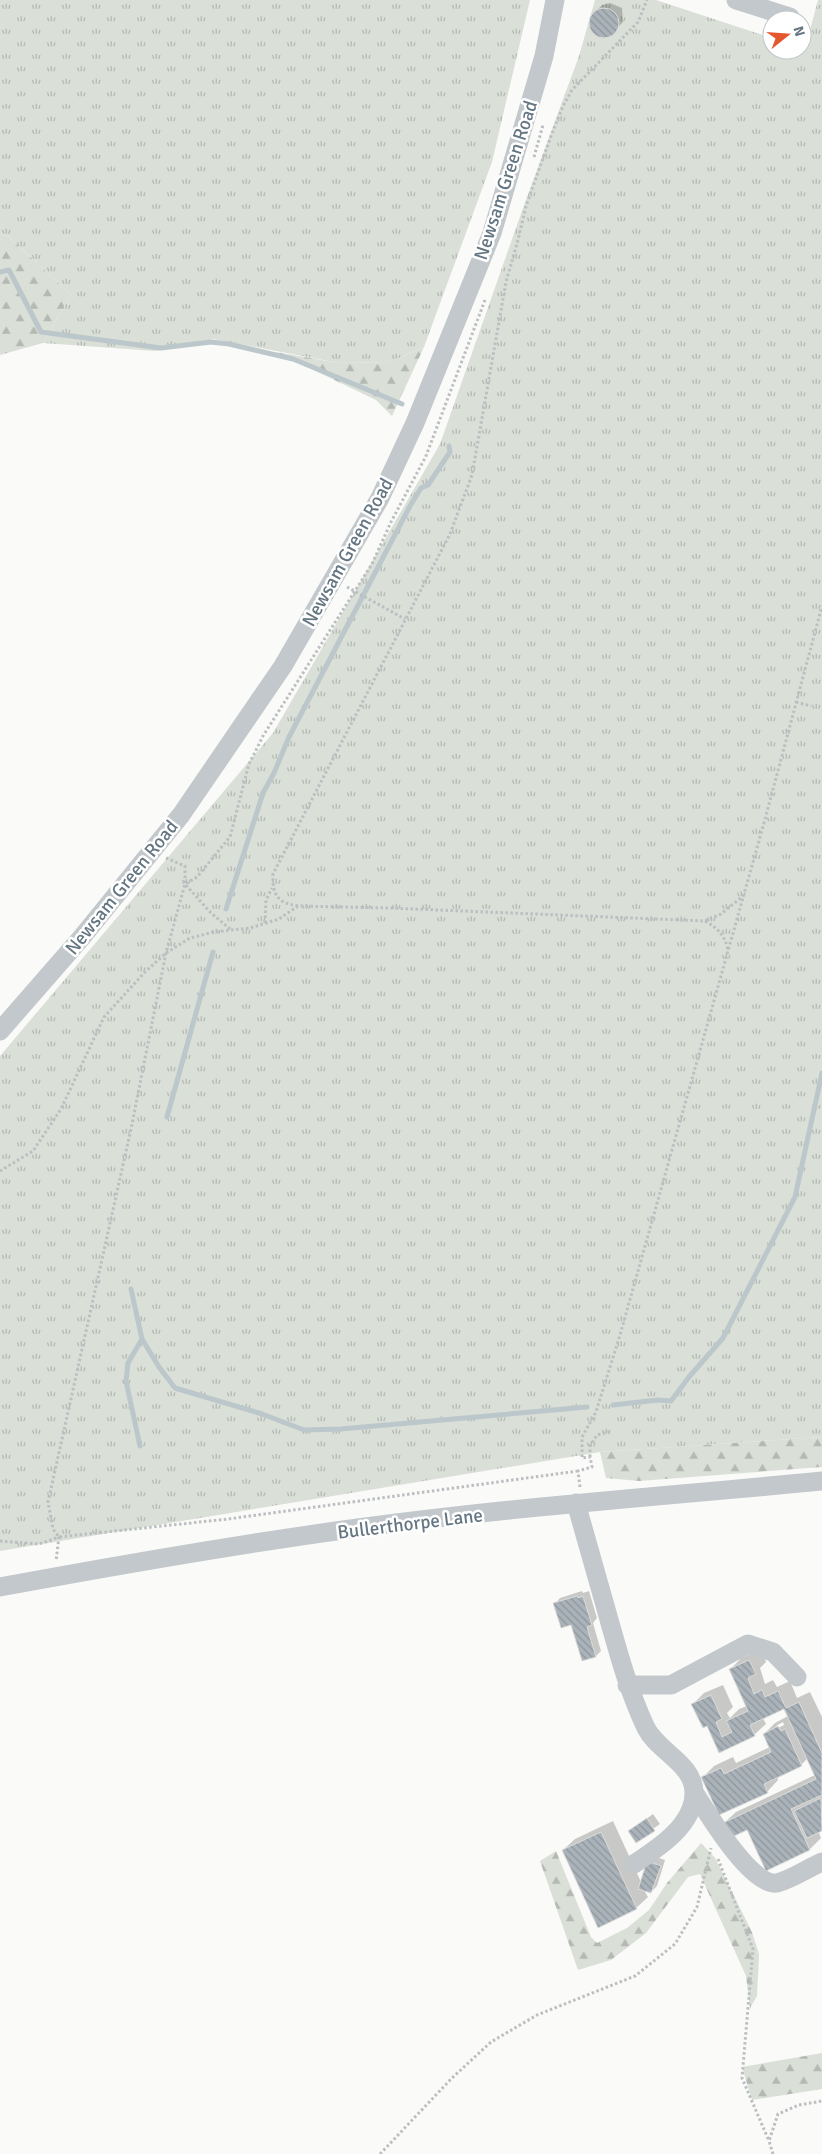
<svg xmlns="http://www.w3.org/2000/svg" width="822" height="2154" font-family="Signika,sans-serif">
	<style>
		.grass { fill: url(#grass-tufts) }
		.forest { fill: url(#forest-firs) }
		.shadow { fill: #0003; fill-rule: evenodd }
		.lines { fill: none; stroke-linecap: round; stroke-linejoin: round }
		.stream { stroke: #bbc7cb; stroke-width: 5 }
		.building { fill: url(#building-back-hatch); stroke: #dcdcda }
		.path { stroke: #bbbfc2; stroke-width: 3; stroke-dasharray: 2.5 2.5; stroke-linecap: butt }
		.minor { stroke: #c3c8cc; stroke-width: 19 }
		.labels { text-anchor: middle; stroke-width: 5; stroke-linejoin: round; paint-order: stroke }
		.street-label { font-size: 19px; fill: #657683; stroke: #fff }
	</style>
	<defs>
		<pattern id="grass-tufts" width="24" height="20" patternUnits="userSpaceOnUse" patternTransform="scale(1.25)"><rect width="24" height="20" fill="#dadfd7"/><path d="M3 7l-1-3M5 7V3M7 7l1-3M15 17l-1-3M17 17v-4M19 17l1-3" fill="none" stroke="#b4b9b4"/></pattern>
		<pattern id="forest-firs" width="22" height="20" patternUnits="userSpaceOnUse" patternTransform="scale(1.25)"><rect width="22" height="20" fill="#dadfd7"/><path d="M5 1l3.5 6h-7zM16 11l3.5 6h-7z" fill="#b4b9b4"/></pattern>
		<pattern id="building-back-hatch" width="6" height="6" patternUnits="userSpaceOnUse" patternTransform="scale(1.25)"><rect width="6" height="6" fill="#aab3b9"/><path d="M-1 5l2 2M0 0l6 6M5-1l2 2" fill="none" stroke="#8e969c"/></pattern>
	</defs>
	<rect width="100%" height="100%" fill="#fafaf8"/>
	<!-- grass -->
	<path class="grass" d="M 0,0 L 530,0 L 492,162 L 424,347 L 390,362 L 339,363 L 213,339 L 177,348 L 155,351 L 43,343 L 71,295 L 9,237 L 0,233 Z
		M 595,0 L 656,0 L 772,38 L 772,50 L 802,50 L 802,48 L 805,49 L 818,0 L 822,0 L 822,1437 L 600,1452 L 0,1551 L 0,1056 L 273,733 L 440,444 L 523,208 L 579,56 Z"/>
	<!-- forest -->
	<path class="forest" d="M 0,233 L 9,237 L 71,295 L 43,343 L 0,355 Z
		M 424,347 L 392,416 L 376,400 L 276,352 L 339,363 L 390,362 Z
		M 822,1437 L 822,1467 L 639,1481 L 606,1478 L 600,1452 Z
		M 701,1843 L 715,1858 L 752,1932 L 759,1954 L 757,1996 L 750,2008 L 746,1976 L 700,1874 L 688,1877 L 646,1933 L 611,1960 L 578,1970 L 540,1861 L 556,1851 L 591,1937 L 597,1943 L 627,1928 L 649,1910 L 667,1883 Z
		M 822,2053 L 822,2089 L 752,2100 L 742,2067 Z"/>
	<!-- shadow -->
	<path class="shadow" d="M 610,3 L 622,8 L 623,22 L 610,35 L 601,36 L 593,31 L 590,23 L 593,14 L 602,5 Z
		M 582,1591 L 583,1593 L 589,1591 L 597,1618 L 593,1623 L 601,1651 L 596,1656 L 583,1660 L 571,1623 L 555,1604 L 560,1598 Z
		M 761,1649 L 766,1662 L 760,1668 L 765,1684 L 773,1680 L 777,1687 L 790,1681 L 797,1698 L 810,1692 L 822,1717 L 822,1830 L 818,1831 L 821,1838 L 810,1849 L 766,1869 L 747,1828 L 724,1823 L 736,1812 L 815,1775 L 808,1758 L 801,1765 L 777,1776 L 778,1780 L 767,1792 L 703,1777 L 714,1766 L 733,1757 L 736,1763 L 770,1747 L 764,1734 L 775,1723 L 788,1716 L 784,1708 L 763,1718 L 766,1724 L 754,1735 L 720,1751 L 708,1725 L 693,1704 L 704,1693 L 723,1685 L 733,1707 L 727,1713 L 730,1718 L 739,1709 L 747,1706 L 730,1670 L 741,1658 ZM 783,1722 L 784,1725 L 776,1729 L 776,1726 Z
		M 653,1814 L 660,1824 L 636,1841 L 630,1831 Z
		M 613,1821 L 641,1882 L 653,1856 L 665,1860 L 657,1886 L 651,1892 L 644,1890 L 648,1897 L 636,1908 L 563,1850 L 575,1839 Z"/>
	<g class="lines">
		<!-- stream -->
		<path class="stream" d="M 0,272 L 9,270 L 41,332 L 161,348 L 211,342 L 229,344 L 293,359 L 402,404
			M 226,909 L 263,793 L 274,773 L 289,737 L 410,506 L 421,488 L 428,485 L 450,452 L 449,446
			M 167,1117 L 213,952
			M 131,1289 L 142,1339 L 159,1367 L 175,1388 L 262,1414 L 304,1430 L 341,1429 L 587,1407
			M 613,1405 L 658,1400 L 671,1401 L 689,1377 L 723,1338 L 795,1197 L 822,1073
			M 140,1446 L 126,1381 L 128,1363 L 142,1339"/>
	</g>
	<!-- building -->
	<path class="building" d="M589 23a15 15 0 1 1 30 0a15 15 0 1 1-30 0Z
		M 577,1596 L 578,1598 L 583,1596 L 592,1625 L 587,1627 L 596,1657 L 582,1661 L 571,1625 L 561,1628 L 553,1603 Z
		M 749,1660 L 756,1674 L 748,1678 L 754,1694 L 762,1690 L 765,1697 L 778,1691 L 786,1708 L 799,1702 L 822,1753 L 822,1795 L 791,1809 L 810,1850 L 766,1871 L 747,1830 L 730,1838 L 723,1823 L 816,1779 L 784,1709 L 750,1725 L 755,1736 L 719,1753 L 707,1726 L 703,1728 L 691,1704 L 711,1695 L 722,1719 L 716,1722 L 722,1737 L 732,1732 L 726,1721 L 748,1711 L 729,1669 Z
		M 778,1726 L 781,1731 L 785,1729 L 802,1766 L 764,1784 L 768,1793 L 719,1815 L 701,1777 L 721,1768 L 724,1774 L 771,1752 L 763,1734 Z
		M 821,1798 L 822,1831 L 807,1838 L 794,1811 Z
		M 647,1818 L 655,1831 L 636,1843 L 628,1831 Z
		M 601,1832 L 637,1909 L 598,1928 L 562,1850 Z
		M 647,1861 L 661,1866 L 651,1893 L 638,1889 Z"/>
	<g class="lines">
		<!-- path -->
		<path class="path" d="M 534,157 L 543,125
			M 485,300 L 426,456 L 391,522 L 372,564 L 263,736 L 249,764 L 230,837 L 197,877 L 185,884 L 166,953 L 131,1129 L 48,1502 L 53,1529 L 59,1537 L 228,1519 L 578,1471
			M 347,587 L 405,619
			M 796,702 L 811,706
			M 166,858 L 185,866 L 185,884 L 210,912 L 230,929
			M 298,906 C 277,903 272,894 273,874 L 450,534 L 472,475 L 506,282 L 518,240 L 526,206 L 551,136 L 563,106 L 572,90 L 638,22 L 647,0
			M 705,921 C 718,928 724,935 728,949
			M 265,923 L 266,900 L 272,888
			M 0,1171 L 33,1151 L 61,1109 L 104,1017 L 145,972 L 166,953 L 190,938 L 214,932 L 250,928 L 279,919 L 298,906 L 390,908 L 705,921 L 721,914 L 743,896
			M 590,1457 L 590,1446 L 597,1435 L 612,1431
			M 580,1487 L 578,1471 L 592,1467 L 590,1457 L 582,1458 L 582,1437 L 596,1412 L 620,1335 L 764,823 L 822,606
			M 0,1541 L 39,1544 L 59,1537 L 56,1561
			M 718,1859 L 753,1949 L 742,2078 L 769,2141
			M 380,2154 L 452,2078 L 491,2042 L 537,2015 L 635,1976 L 675,1944 L 697,1907 L 711,1848
			M 773,2154 L 769,2141 L 778,2114 L 799,2105 L 822,2101"/>
		<!-- minor -->
		<path class="minor" d="M 736,0 L 790,17
			M 0,1031 L 82,937 L 181,815 L 283,666 L 380,498 L 415,423 L 492,233 L 544,56 L 555,0
			M 576,1503 C 587,1541 597,1578 608,1616 C 619,1655 629,1692 646,1728 C 658,1752 695,1764 694,1794 C 693,1826 658,1848 634,1864
			M 0,1587 C 119,1565 238,1544 358,1528 C 512,1507 667,1496 822,1481
			M 627,1685 L 671,1685 L 748,1644 L 773,1652 L 797,1677
			M 694,1792 C 706,1811 752,1888 777,1883 C 792,1879 808,1868 822,1862"/>
	</g>
	<g class="labels">
		<!-- street labels -->
		<g class="street-label">
			<text transform="translate(505 180) rotate(-72)" y="7">Newsam Green Road</text>
			<text transform="translate(347 552) rotate(-61)" y="7">Newsam Green Road</text>
			<text transform="translate(121 887) rotate(-51)" y="7">Newsam Green Road</text>
			<text transform="translate(410 1523) rotate(-7)" y="7">Bullerthorpe Lane</text>
		</g>
	</g>
	<!-- north arrow -->
	<g transform="translate(787 35) rotate(73)"><circle r="24" fill="#ffffff" stroke="#c1c8cd"/>
	<path d="M0-4L9 19L0 12L-9 19Z" fill="#e4572e"/>
	<text y="-8" font-size="14" font-weight="bold" text-anchor="middle" fill="#657683">N</text>
	</g>
</svg>
